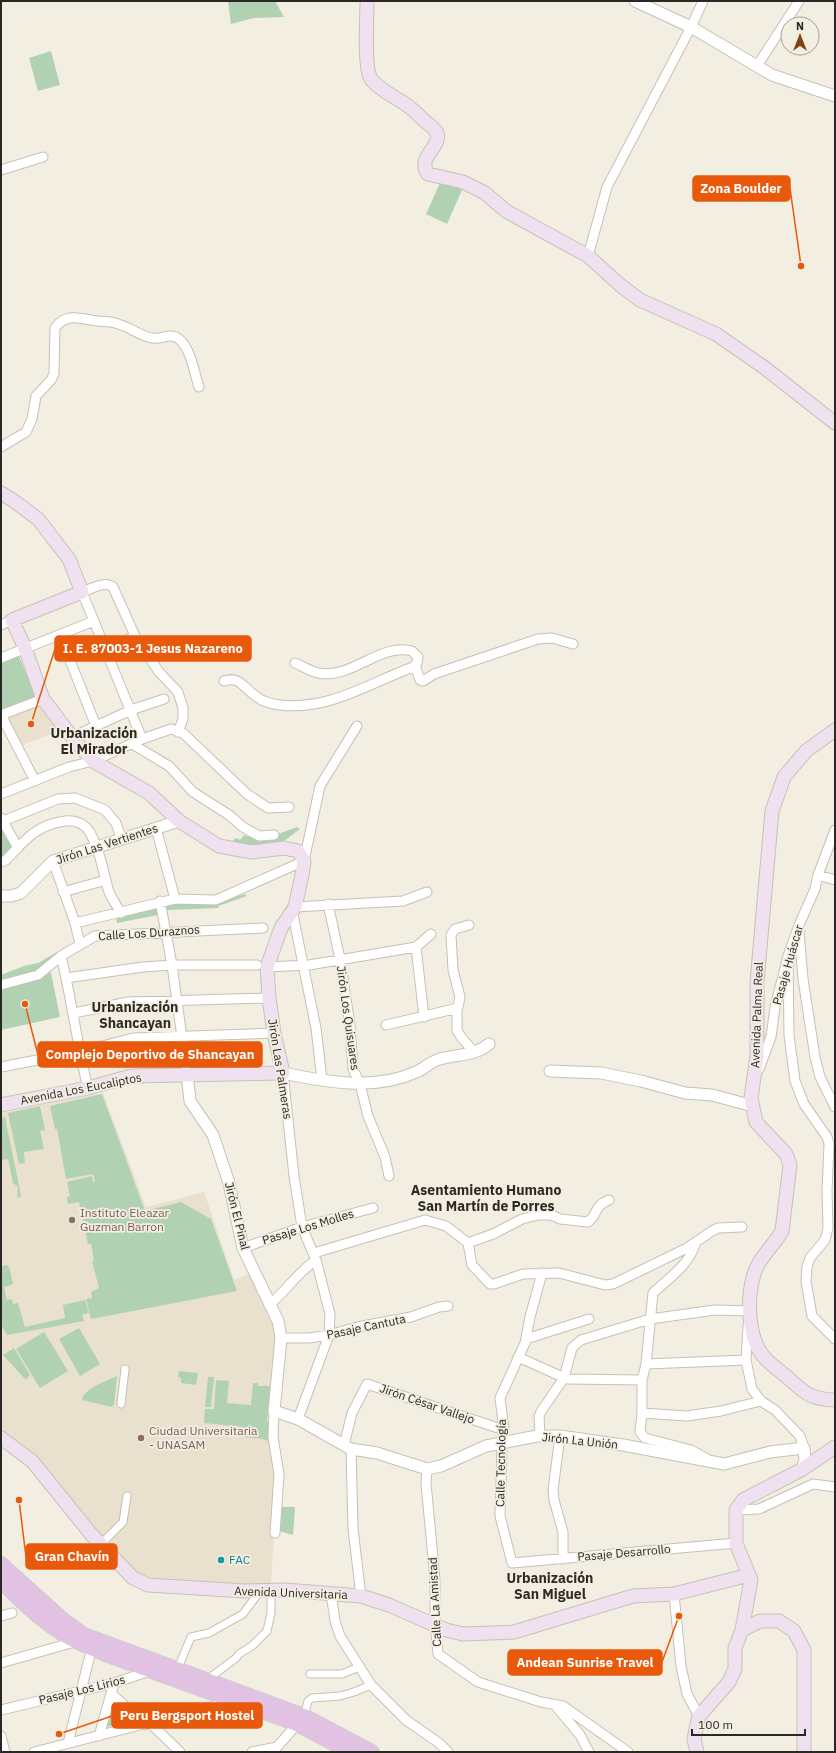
<svg xmlns="http://www.w3.org/2000/svg" width="836" height="1753" font-family="'IBM Plex Sans',sans-serif">
	<style>
		.built { fill: #e9e0ce }
		.green { fill: #b1d1b3 }
		.lines { fill: none; stroke-linecap: round; stroke-linejoin: round }
		.pedestrian-casing { stroke: #c6c1b6; stroke-width: 9 }
		.minor-casing { stroke: #c6c1b6; stroke-width: 11 }
		.tertiary-casing { stroke: #c6c1b6; stroke-width: 13 }
		.secondary-casing { stroke: #c6c1b6; stroke-width: 15 }
		.primary-casing { stroke: #d0d0cf; stroke-width: 16 }
		.pedestrian { stroke: #fff; stroke-width: 7 }
		.minor { stroke: #fff; stroke-width: 9 }
		.tertiary { stroke: #fff; stroke-width: 11 }
		.secondary { stroke: #f0e1f1; stroke-width: 13 }
		.primary { stroke: #e1c2e2; stroke-width: 14 }
		.education-dot { fill: #8d6e63; stroke: #f3eee2; stroke-width: 1.5 }
		.culture-dot { fill: #0f9aa8; stroke: #f3eee2; stroke-width: 1.5 }
		.labels { text-anchor: middle; stroke-width: 3.5; stroke-linejoin: round; paint-order: stroke }
		.street-label { font-size: 12px; fill: #2a2824; stroke: #f3eee2 }
		.education-label { font-size: 12px; fill: #785e54; stroke: #f3eee2; text-anchor: start }
		.culture-label { font-size: 12px; fill: #0d838f; stroke: #f3eee2; text-anchor: start }
		.quarter-label { font-size: 14px; font-weight: bold; fill: #2e2a22; stroke: #f3eee2 }
		.leader { fill: none; stroke: #e8590c; stroke-width: 1.5 }
		.callout-dot { fill: #e8590c; stroke: #f3eee2; stroke-width: 1.5 }
		.callout { fill: #e8590c; stroke: #e8590c; stroke-width: 1.5 }
		.callout-label { font-size: 13px; text-anchor: middle; font-weight: bold; fill: #fff }
	</style>
	<rect width="100%" height="100%" fill="#f3eee2"/>
	<!-- built -->
	<path class="built" d="M 42,704 L 59,731 L 20,746 L 6,718 L 7,715 Z
		M 103,1093 L 146,1207 L 204,1192 L 234,1280 L 248,1274 L 276,1324 L 277,1476 L 271,1586 L 149,1580 L 140,1577 L 120,1558 L 36,1458 L 1,1430 L 1,1113 Z"/>
	<!-- green -->
	<path class="green" d="M 228,1 L 275,1 L 284,17 L 254,18 L 231,24 Z
		M 51,51 L 60,85 L 38,91 L 29,58 Z
		M 441,181 L 462,190 L 447,224 L 426,214 Z
		M 18,654 L 36,697 L 1,710 L 1,661 Z
		M 1,824 L 16,848 L 1,859 Z
		M 297,827 L 300,829 L 284,841 L 248,847 L 229,844 L 236,838 L 240,840 L 244,835 C 256,840 267,843 279,837 L 278,834 Z
		M 245,894 L 247,896 L 218,906 L 219,908 L 167,910 L 167,906 L 174,904 L 214,903 Z
		M 157,909 L 158,915 L 117,923 L 116,917 Z
		M 57,952 L 60,954 L 40,970 L 1,980 L 1,975 L 24,966 L 38,963 Z
		M 48,971 L 51,973 L 60,1017 L 1,1030 L 1,989 Z
		M 102,1094 L 145,1211 L 181,1202 L 211,1219 L 237,1291 L 91,1319 L 86,1299 L 92,1298 L 91,1292 L 99,1288 L 92,1261 L 94,1261 L 91,1244 L 88,1244 L 79,1202 L 68,1204 L 67,1197 L 70,1196 L 67,1182 L 92,1176 L 93,1182 L 95,1181 L 93,1174 L 66,1179 L 57,1129 L 55,1129 L 50,1106 Z
		M 40,1106 L 45,1130 L 40,1131 L 44,1149 L 24,1152 L 25,1163 L 19,1164 L 8,1113 Z
		M 5,1117 L 21,1196 L 17,1198 L 18,1187 L 13,1183 L 8,1159 L 1,1160 L 1,1118 Z
		M 7,1265 L 9,1267 L 13,1283 L 11,1285 L 4,1287 L 7,1300 L 12,1299 L 13,1304 L 18,1303 L 25,1327 L 65,1318 L 63,1305 L 85,1300 L 89,1313 L 82,1315 L 84,1321 L 7,1335 L 1,1325 L 1,1266 Z
		M 79,1328 L 100,1364 L 80,1376 L 59,1339 Z
		M 44,1332 L 68,1371 L 40,1388 L 16,1349 Z
		M 14,1348 L 30,1375 L 26,1380 L 3,1355 Z
		M 179,1371 L 198,1373 L 196,1385 L 181,1383 L 181,1378 L 178,1377 Z
		M 117,1376 L 114,1404 L 112,1407 L 82,1400 C 82,1390 108,1380 117,1376 Z
		M 208,1377 L 214,1377 L 211,1407 L 205,1407 Z
		M 216,1380 L 229,1381 L 227,1403 L 251,1405 L 253,1383 L 258,1383 L 258,1386 L 270,1386 L 267,1422 L 271,1422 L 270,1437 L 268,1437 L 268,1441 L 263,1439 L 243,1437 L 243,1427 L 204,1423 L 205,1409 L 214,1409 Z
		M 282,1507 L 295,1507 L 293,1535 L 279,1531 Z
		M 119,1704 L 135,1720 L 107,1727 L 113,1706 Z"/>
	<g class="lines">
		<defs>
			<path id="pedestrian" d="M 121,1404 L 125,1369
				M 101,1544 L 123,1522 L 127,1496
				M 178,1668 L 191,1637 L 209,1633 L 243,1614 L 260,1591
				M 310,1674 L 342,1674 L 359,1667
				M 208,1679 L 236,1658 L 239,1654 L 252,1646 L 267,1631 L 271,1613 L 271,1591
				M 304,1716 L 308,1701 L 312,1698 L 340,1696 L 354,1692 L 371,1685"/>
			<path id="minor" d="M 757,66 L 799,1
				M 1,170 L 43,157
				M 588,256 L 607,187 L 691,27 L 703,1
				M 1,447 L 26,432 L 32,419 L 36,396 L 51,380 L 54,374 L 55,328 C 66,312 81,319 97,321 C 104,322 111,321 118,324 C 130,327 140,336 152,338 C 162,340 170,332 179,339 C 191,349 194,372 199,387
				M 1,625 L 12,620
				M 60,635 L 96,726
				M 106,649 L 135,636
				M 1,658 L 94,621
				M 415,665 L 420,680 L 423,681 L 434,674 L 538,639 L 552,638 L 573,644
				M 224,681 C 240,675 245,690 257,697 C 263,702 272,704 280,705 C 328,711 370,683 413,667 L 417,663 L 418,657 L 412,651 C 381,642 351,680 318,673 C 310,671 302,666 295,663
				M 1,715 L 35,781
				M 1,715 L 43,699
				M 72,737 L 131,710 L 164,699
				M 142,739 L 82,592 C 91,589 105,580 113,587 L 135,636 L 159,672 L 178,692 L 183,708 L 183,719 L 178,732
				M 132,744 L 169,766 L 193,792 L 229,815 L 243,827 L 259,836 L 274,835
				M 1,794 L 69,767 L 93,761 L 142,739 L 171,729 L 183,733 L 247,794 L 268,808 L 289,807
				M 1,818 L 18,848
				M 3,821 L 58,799 L 75,798 L 105,810 L 116,823 L 121,838
				M 156,828 L 175,899
				M 53,861 L 75,923 L 80,944
				M 1,862 L 6,860 C 25,840 36,825 65,821 C 74,820 84,823 89,831 C 100,849 103,872 109,892 C 112,899 117,906 121,913
				M 818,875 L 835,880
				M 63,892 L 106,880
				M 160,901 L 172,965 L 187,1074
				M 328,904 L 340,959 L 350,1025 L 353,1069 L 360,1084 L 368,1116 L 385,1157 L 389,1176
				M 295,907 L 403,901 L 427,892
				M 292,910 L 316,1028 L 322,1080
				M 75,923 L 175,899 L 216,900 L 304,861 L 320,786 L 357,726
				M 799,931 L 803,979 L 815,1057 L 820,1077 L 835,1107
				M 416,947 L 431,934
				M 61,956 C 72,1000 77,1045 88,1088
				M 788,956 L 789,1035 L 795,1081 L 804,1104 L 827,1137 L 829,1144 L 827,1191 L 828,1228 L 825,1240 L 810,1258 L 807,1267 L 806,1281 L 812,1316 L 835,1339
				M 267,967 L 309,965 L 416,947 L 424,1017
				M 66,978 L 143,967 L 172,965 L 257,965
				M 1,985 L 38,975 L 61,956 L 95,936 L 263,928
				M 457,1007 L 457,1030 L 461,1037 L 474,1052
				M 74,1013 L 128,1002 L 269,998
				M 386,1025 L 454,1009 L 458,1007 L 460,997 L 453,970 L 451,935 L 455,929 L 469,925
				M 1,1067 L 79,1052 L 133,1038 L 274,1033
				M 759,1069 L 771,1037 L 775,1007 L 788,956 L 799,925 L 815,889 L 818,875 L 835,830
				M 283,1073 L 294,1176 L 302,1227 L 316,1260 L 330,1314 L 329,1335 L 298,1419
				M 468,1243 L 472,1265 L 490,1284 L 494,1284 L 523,1274 L 559,1273 L 605,1285 L 613,1284 L 687,1248 L 712,1231 L 718,1228 L 742,1227
				M 468,1243 L 493,1234 L 522,1219 L 538,1215 L 548,1215 L 554,1216 L 560,1219 L 588,1222 C 599,1214 593,1206 609,1200
				M 695,1244 C 690,1264 668,1279 653,1293 L 646,1364 L 642,1380 L 642,1413 L 640,1432 L 645,1438 L 691,1450 L 707,1459
				M 243,1248 L 302,1227 L 373,1208
				M 314,1253 L 425,1220 L 446,1226 L 468,1243
				M 542,1273 L 530,1317 L 525,1343 L 500,1398 L 504,1430 L 502,1444 L 500,1516 L 512,1563 L 736,1543
				M 269,1305 C 286,1291 298,1272 316,1260
				M 281,1338 L 309,1338 L 329,1335 L 357,1327 L 411,1317 L 439,1307 L 448,1306
				M 526,1339 L 589,1319
				M 518,1357 L 567,1379 L 642,1380
				M 646,1364 L 746,1360
				M 274,1411 L 273,1437 L 279,1474 L 275,1533
				M 642,1413 L 687,1416 L 721,1411 L 761,1401
				M 540,1436 L 539,1416 L 542,1410 L 564,1378 L 572,1348 L 581,1340 L 650,1319 L 715,1310 L 749,1311 L 746,1360 L 752,1389 L 761,1401 L 775,1410 L 800,1436 L 804,1448
				M 560,1436 L 553,1490 L 554,1500 L 563,1532 L 563,1559
				M 344,1445 L 352,1413 L 367,1384 L 504,1430
				M 351,1449 L 353,1529 L 361,1596
				M 427,1469 L 426,1483 L 435,1580 L 435,1625 L 438,1654 L 478,1682 L 541,1702 L 563,1706 L 628,1752
				M 736,1510 L 759,1509 L 813,1484 L 835,1487
				M 331,1593 L 335,1621 L 340,1636 L 371,1685 L 406,1720 L 439,1743 L 448,1752
				M 674,1594 L 681,1666 L 687,1694 L 699,1716
				M 1,1616 L 12,1613
				M 1,1663 L 78,1641
				M 111,1693 L 145,1725
				M 555,1705 L 580,1735 L 589,1752
				M 1,1710 L 114,1683 L 150,1671
				M 151,1724 L 180,1752
				M 1,1736 L 5,1752
				M 99,1736 L 114,1683
				M 68,1743 L 93,1643
				M 34,1752 L 234,1701
				M 252,1752 L 277,1747 L 299,1722"/>
			<path id="tertiary" d="M 635,1 L 691,27 L 772,75 L 835,96
				M 1,896 L 11,896 L 21,893 L 53,861 L 179,821
				M 550,1071 L 601,1073 L 641,1081 L 685,1093 L 712,1095 L 753,1106
				M 283,1073 C 326,1082 374,1091 416,1072 C 424,1069 431,1061 440,1059 C 457,1054 475,1056 489,1044
				M 187,1074 L 190,1101 L 213,1135 L 229,1183 L 243,1248 L 278,1321 L 281,1338 L 274,1411 L 298,1419 L 351,1449 L 377,1453 L 427,1469 L 441,1466 L 486,1446 L 537,1436 L 560,1436 L 623,1445 L 724,1464 L 770,1452 L 804,1448 L 805,1461 L 801,1470"/>
			<path id="secondary" d="M 367,1 C 367,18 364,64 370,77 C 374,87 399,99 408,106 C 415,111 420,117 426,122 C 430,126 435,128 437,133 C 442,147 416,157 428,174 L 463,182 L 485,193 L 506,211 L 588,256 L 620,285 L 640,300 L 716,334 L 765,368 L 835,423
				M 1,493 L 14,501 L 38,519 L 69,559 L 82,592 L 12,620 L 25,648 L 43,699 L 72,737 L 93,761 L 149,793 L 179,821 L 219,846 L 252,852 L 284,848 L 298,851 L 304,861 L 302,875 L 295,907 L 281,928 L 267,967 L 269,998 L 274,1033 L 283,1073 L 131,1076 L 88,1088 L 1,1105
				M 835,730 L 806,751 L 784,777 L 772,811 L 757,982 L 757,1056 L 751,1098 L 756,1122 L 786,1154 L 790,1165 L 782,1231 C 773,1247 757,1259 753,1278 C 747,1300 748,1339 764,1357 C 771,1365 780,1371 787,1377 C 806,1394 810,1399 835,1400
				M 1,1438 L 32,1461 L 91,1534 L 133,1578 L 148,1585 L 245,1591 L 284,1590 L 361,1596 L 389,1605 L 446,1630 L 463,1634 L 514,1632 L 633,1596 L 674,1594 L 749,1575
				M 742,1630 L 751,1580 L 736,1543 L 736,1510 L 743,1500 L 801,1470 L 835,1447
				M 697,1752 L 694,1739 L 699,1716 L 729,1682 L 735,1669 L 735,1648 L 742,1630 L 760,1621 L 779,1621 L 794,1631 L 804,1650 L 804,1752"/>
			<path id="primary" d="M 1,1564 L 63,1620 L 84,1635 L 304,1716 L 372,1752
				M 1,1581 C 20,1600 38,1618 60,1632 C 74,1642 90,1647 105,1654 L 297,1724 L 350,1752"/>
		</defs>
		<!-- pedestrian casing -->
		<use href="#pedestrian" class="pedestrian-casing"/>
		<!-- minor casing -->
		<use href="#minor" class="minor-casing"/>
		<!-- tertiary casing -->
		<use href="#tertiary" class="tertiary-casing"/>
		<!-- secondary casing -->
		<use href="#secondary" class="secondary-casing"/>
		<!-- primary casing -->
		<use href="#primary" class="primary-casing"/>
		<!-- pedestrian -->
		<use href="#pedestrian" class="pedestrian"/>
		<!-- minor -->
		<use href="#minor" class="minor"/>
		<!-- tertiary -->
		<use href="#tertiary" class="tertiary"/>
		<!-- secondary -->
		<use href="#secondary" class="secondary"/>
		<!-- primary -->
		<use href="#primary" class="primary"/>
	</g>
	<!-- markers -->
	<g class="education-dot">
		<circle cx="72" cy="1220" r="4"/>
		<circle cx="141" cy="1438" r="4"/>
	</g>
	<circle class="culture-dot" cx="221" cy="1560" r="4"/>
	<g class="labels">
		<!-- street labels -->
		<g class="street-label">
			<text transform="translate(107 844) rotate(-18)" y="4">Jirón Las Vertientes</text>
			<text transform="translate(149 933) rotate(-4)" y="4">Calle Los Duraznos</text>
			<text transform="translate(788 965) rotate(-74)" y="4">Pasaje Huáscar</text>
			<text transform="translate(757 1015) rotate(-88)" y="4">Avenida Palma Real</text>
			<text transform="translate(348 1018) rotate(82)" y="4">Jirón Los Quisuares</text>
			<text transform="translate(280 1069) rotate(81)" y="4">Jirón Las Palmeras</text>
			<text transform="translate(81 1089) rotate(-11)" y="4">Avenida Los Eucaliptos</text>
			<text transform="translate(237 1216) rotate(76)" y="4">Jirón El Pinal</text>
			<text transform="translate(308 1227) rotate(-17)" y="4">Pasaje Los Molles</text>
			<text transform="translate(366 1327) rotate(-12)" y="4">Pasaje Cantuta</text>
			<text transform="translate(427 1404) rotate(19)" y="4">Jirón César Vallejo</text>
			<text transform="translate(580 1441) rotate(6)" y="4">Jirón La Unión</text>
			<text transform="translate(501 1463) rotate(-89)" y="4">Calle Tecnología</text>
			<text transform="translate(624 1553) rotate(-5)" y="4">Pasaje Desarrollo</text>
			<text transform="translate(291 1593) rotate(2)" y="4">Avenida Universitaria</text>
			<text transform="translate(435 1602) rotate(-93)" y="4">Calle La Amistad</text>
			<text transform="translate(82 1690) rotate(-14)" y="4">Pasaje Los Lirios</text>
		</g>
		<!-- education labels -->
		<g class="education-label">
			<text x="80" y="1217">Instituto Eleazar<tspan x="80" dy="14">Guzman Barron</tspan></text>
			<text x="149" y="1435">Ciudad Universitaria<tspan x="149" dy="14">- UNASAM</tspan></text>
		</g>
		<!-- culture labels -->
		<g class="culture-label">
			<text x="229" y="1564">FAC</text>
		</g>
		<!-- quarter labels -->
		<g class="quarter-label">
			<text x="94" y="738">Urbanización<tspan x="94" dy="16">El Mirador</tspan></text>
			<text x="135" y="1012">Urbanización<tspan x="135" dy="16">Shancayan</tspan></text>
			<text x="486" y="1195">Asentamiento Humano<tspan x="486" dy="16">San Martín de Porres</tspan></text>
			<text x="550" y="1583">Urbanización<tspan x="550" dy="16">San Miguel</tspan></text>
		</g>
	</g>
	<!-- callouts -->
	<path class="leader" d="M801 266L790 188M31 724L55 649M25 1004L38 1055M19 1500L26 1557M679 1616L662 1662M59 1734L112 1716"/>
	<g class="callout-dot">
		<circle cx="801" cy="266" r="4"/>
		<circle cx="31" cy="724" r="4"/>
		<circle cx="25" cy="1004" r="4"/>
		<circle cx="19" cy="1500" r="4"/>
		<circle cx="679" cy="1616" r="4"/>
		<circle cx="59" cy="1734" r="4"/>
	</g>
	<g class="callout">
		<rect x="693" y="176" width="97" height="25" rx="4"/>
		<rect x="55" y="636" width="196" height="25" rx="4"/>
		<rect x="38" y="1042" width="224" height="25" rx="4"/>
		<rect x="26" y="1544" width="91" height="25" rx="4"/>
		<rect x="508" y="1650" width="154" height="25" rx="4"/>
		<rect x="112" y="1703" width="150" height="25" rx="4"/>
	</g>
	<g class="callout-label">
		<text x="741" y="193">Zona Boulder</text>
		<text x="153" y="653">I. E. 87003-1 Jesus Nazareno</text>
		<text x="150" y="1059">Complejo Deportivo de Shancayan</text>
		<text x="72" y="1561">Gran Chavín</text>
		<text x="585" y="1667">Andean Sunrise Travel</text>
		<text x="187" y="1720">Peru Bergsport Hostel</text>
	</g>
	<!-- border -->
	<rect width="836" height="1753" fill="none" stroke="#2a2824" stroke-width="4"/>
	<!-- north arrow -->
	<g transform="translate(800 36)"><circle r="19" fill="#f3eee2" stroke="#a39f96"/>
	<path d="M0-3L7 15L0 10L-7 15Z" fill="#854212"/>
	<text y="-6" font-size="11" font-weight="bold" text-anchor="middle" fill="#2a2824">N</text>
	</g>
	<!-- scale -->
	<path d="M692 1729v6h113v-6" fill="none" stroke="#2a2824" stroke-width="2"/>
	<text x="698" y="1729" font-size="12" fill="#2a2824" stroke="#f3eee2" stroke-width="3" paint-order="stroke">100 m</text>
</svg>
